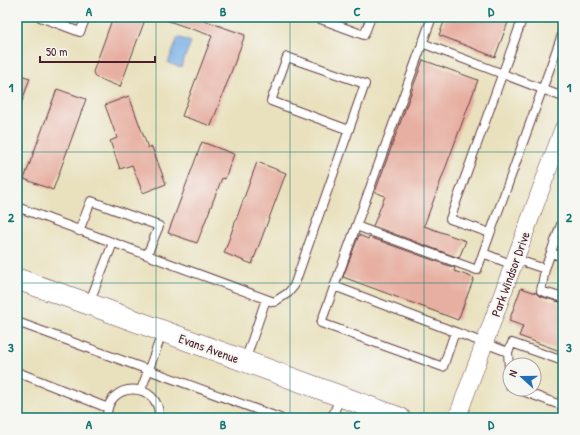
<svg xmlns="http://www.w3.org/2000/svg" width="580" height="435" font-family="'Patrick Hand',sans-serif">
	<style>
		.water { fill: #76aee6; stroke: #606688 }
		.building { fill: #e7afa1 }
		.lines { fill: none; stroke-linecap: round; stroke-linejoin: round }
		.service-casing { stroke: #623c41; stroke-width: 10 }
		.minor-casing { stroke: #623c41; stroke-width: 18 }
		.tertiary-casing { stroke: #623c41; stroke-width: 22 }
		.service { stroke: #fff; stroke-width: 8 }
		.minor { stroke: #fff; stroke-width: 17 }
		.tertiary { stroke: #fff; stroke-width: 21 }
		.grid { fill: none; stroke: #0f766e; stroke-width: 1; stroke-opacity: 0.55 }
		.labels { text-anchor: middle; stroke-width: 4; stroke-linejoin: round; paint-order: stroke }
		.street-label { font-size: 13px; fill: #4a1f2b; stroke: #f6f6f2 }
		.neatline { fill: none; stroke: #0f766e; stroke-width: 1.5 }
		.grid-label { font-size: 13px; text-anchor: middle; font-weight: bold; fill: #0f766e }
	</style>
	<rect width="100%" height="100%" fill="#f6f6f2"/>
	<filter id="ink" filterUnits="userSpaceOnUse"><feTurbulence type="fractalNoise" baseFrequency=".025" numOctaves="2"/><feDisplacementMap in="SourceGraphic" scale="8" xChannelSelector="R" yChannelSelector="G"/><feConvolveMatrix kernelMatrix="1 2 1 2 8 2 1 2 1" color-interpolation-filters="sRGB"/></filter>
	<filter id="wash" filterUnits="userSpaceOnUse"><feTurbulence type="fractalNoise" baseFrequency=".012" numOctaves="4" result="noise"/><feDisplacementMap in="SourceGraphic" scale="16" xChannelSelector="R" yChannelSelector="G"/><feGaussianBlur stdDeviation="0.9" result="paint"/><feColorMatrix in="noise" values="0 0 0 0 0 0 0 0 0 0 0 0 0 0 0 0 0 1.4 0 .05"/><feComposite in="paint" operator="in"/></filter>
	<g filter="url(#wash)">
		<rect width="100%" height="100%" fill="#e9e1be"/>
		<!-- water -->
		<path class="water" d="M 178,37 L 191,42 L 181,67 L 168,63 Z"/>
		<g id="blocks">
			<!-- building -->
			<path class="building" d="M 113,17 L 146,17 L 120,87 L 95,77 L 93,72 Z
				M 164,17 L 204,17 L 203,20 L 245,35 L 211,126 L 182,116 L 212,36 L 163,19 Z
				M 446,17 L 510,17 L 495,57 L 439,35 Z
				M 423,60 L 478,80 L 424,226 L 466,241 L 459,258 L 373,226 L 385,196 L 375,192 Z
				M 17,74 L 30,78 L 19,110 L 17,110 Z
				M 57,89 L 86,99 L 53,190 L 24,179 Z
				M 129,96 L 148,148 L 152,147 L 166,184 L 143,193 L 132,165 L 120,169 L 110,141 L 117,138 L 105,105 Z
				M 202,142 L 234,154 L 225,179 L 222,178 L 197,243 L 168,233 Z
				M 257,162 L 286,173 L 252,264 L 224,253 Z
				M 359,235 L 368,239 L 369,237 L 455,268 L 454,271 L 474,278 L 458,320 L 343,277 Z
				M 521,288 L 536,293 L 539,296 L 563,303 L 563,352 L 519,336 L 523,326 L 509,321 Z"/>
		</g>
	</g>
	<g filter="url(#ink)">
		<use href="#blocks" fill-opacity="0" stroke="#623c41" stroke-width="1"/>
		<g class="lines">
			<defs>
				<path id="service" d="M 40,17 L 80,32 L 86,17
					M 315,17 L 364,35 L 371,17
					M 432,17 L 321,323 L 443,367 L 455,332
					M 422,43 L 563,97
					M 17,207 L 274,302 L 288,293 L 294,286 L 365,84 L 287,57 L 271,101 L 349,130
					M 356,226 L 477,270 L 563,32
					M 79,231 L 91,201 L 159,226 L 147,255
					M 490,233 L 450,219 L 523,17
					M 483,253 L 513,265
					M 551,253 L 563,257
					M 515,259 L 545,269 L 563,219
					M 545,269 L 541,291 L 563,298
					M 334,286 L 508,352
					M 89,303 L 113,243
					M 17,322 L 280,418
					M 245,361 L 266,299
					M 17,372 L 108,408
					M 510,386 L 508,352 L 512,343 L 563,361
					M 517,389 L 563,406
					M 141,390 L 163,331
					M 107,418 C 105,380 161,380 159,418
					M 332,418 L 340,397"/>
				<path id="minor" d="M 457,418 L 563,129"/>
				<path id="tertiary" d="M 17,279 L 89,304 L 400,418"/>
			</defs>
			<!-- service casing -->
			<use href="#service" class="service-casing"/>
			<!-- minor casing -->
			<use href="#minor" class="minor-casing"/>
			<!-- tertiary casing -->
			<use href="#tertiary" class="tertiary-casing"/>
			<!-- service -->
			<use href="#service" class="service"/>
			<!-- minor -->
			<use href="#minor" class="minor"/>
			<!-- tertiary -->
			<use href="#tertiary" class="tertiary"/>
		</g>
	</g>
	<!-- grid -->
	<path class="grid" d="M 156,17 L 156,418M 290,17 L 290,418M 424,17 L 424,418M 17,152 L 563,152M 17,283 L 563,283"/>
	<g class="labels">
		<!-- street labels -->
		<g class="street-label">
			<text transform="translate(510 274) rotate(-70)" y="5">Park Windsor Drive</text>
			<text transform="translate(209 348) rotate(20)" y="5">Evans Avenue</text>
		</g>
	</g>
	<!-- margin -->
	<rect width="580" height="435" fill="none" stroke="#f6f6f2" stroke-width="44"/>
	<!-- north arrow -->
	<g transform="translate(522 377) rotate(291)"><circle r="19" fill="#f6f6f2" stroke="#b1a0a2"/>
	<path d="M0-3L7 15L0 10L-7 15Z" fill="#1f6fb2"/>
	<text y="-6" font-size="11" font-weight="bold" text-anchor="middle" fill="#4a1f2b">N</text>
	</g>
	<!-- scale -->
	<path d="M40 56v6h115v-6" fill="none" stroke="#4a1f2b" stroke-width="2"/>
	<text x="46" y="56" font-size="12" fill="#4a1f2b" stroke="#f6f6f2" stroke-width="3" paint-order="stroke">50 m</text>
	<rect x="22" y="22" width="536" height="391" class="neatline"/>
	<g class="grid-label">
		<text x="89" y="16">A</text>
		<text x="223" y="16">B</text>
		<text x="357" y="16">C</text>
		<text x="491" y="16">D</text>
		<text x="11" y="92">1</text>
		<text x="569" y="92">1</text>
		<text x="11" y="222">2</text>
		<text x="569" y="222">2</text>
		<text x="11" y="352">3</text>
		<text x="569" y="352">3</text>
		<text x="89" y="429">A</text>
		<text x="223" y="429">B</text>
		<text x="357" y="429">C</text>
		<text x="491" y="429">D</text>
	</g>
</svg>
